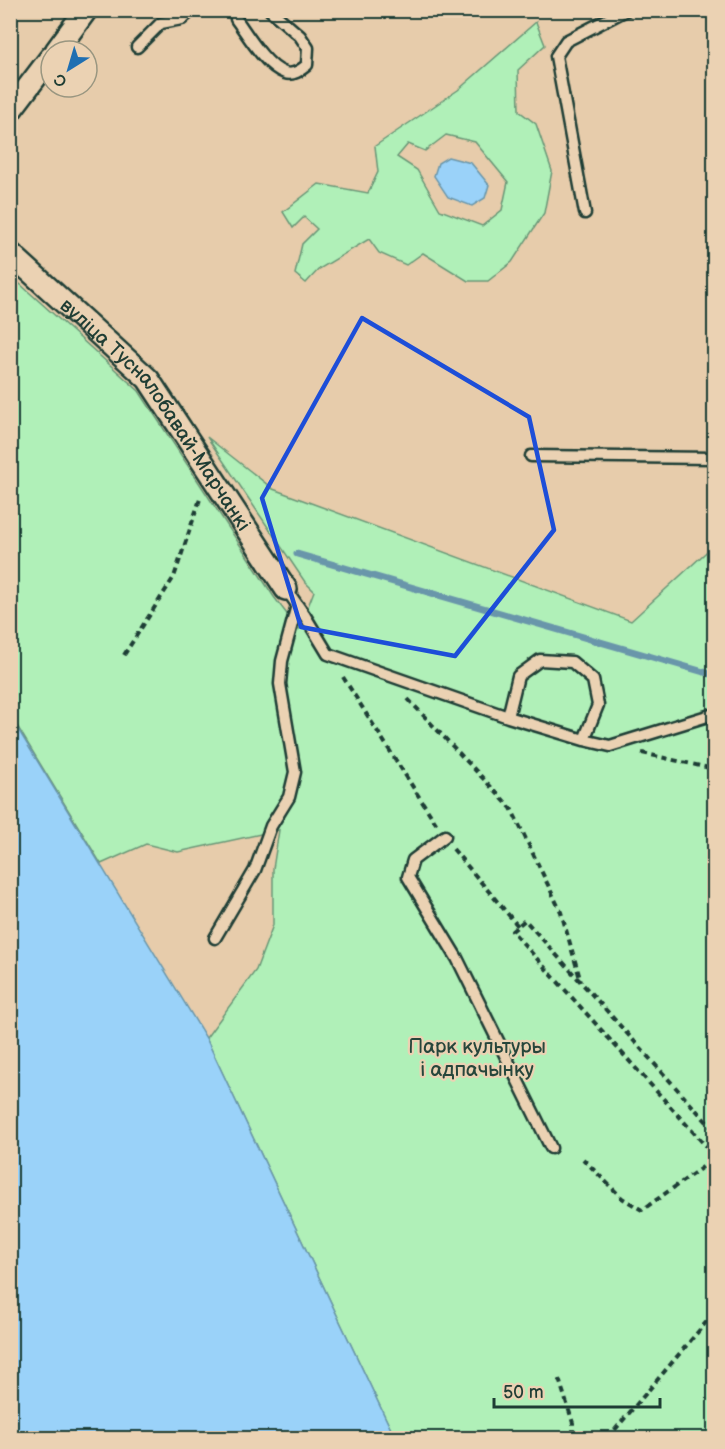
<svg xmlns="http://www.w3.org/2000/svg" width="725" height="1449" font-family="'Balsamiq Sans',sans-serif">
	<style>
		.green { fill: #b0f0b8; stroke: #689676; stroke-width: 1.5; fill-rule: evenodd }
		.water { fill: #9ad2f9; stroke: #6996aa; stroke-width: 1.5 }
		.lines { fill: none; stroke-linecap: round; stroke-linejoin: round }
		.stream { stroke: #6996aa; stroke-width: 7 }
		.service-casing { stroke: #1f3d34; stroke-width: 15 }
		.minor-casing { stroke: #1f3d34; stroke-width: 26 }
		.path { stroke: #1f3d34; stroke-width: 4; stroke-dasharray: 6 4.5; stroke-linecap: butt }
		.service { stroke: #ebd2b3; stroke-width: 10 }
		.minor { stroke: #ebd2b3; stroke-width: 21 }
		.marked { fill: none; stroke: #1d4ed8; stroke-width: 4.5; stroke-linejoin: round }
		.labels { text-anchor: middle; stroke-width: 4.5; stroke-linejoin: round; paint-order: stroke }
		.street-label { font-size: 20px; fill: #1f3d34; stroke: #ebd2b3 }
		.park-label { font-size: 20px; fill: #26463b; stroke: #ebd2b3 }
	</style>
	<rect width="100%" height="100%" fill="#e7ccab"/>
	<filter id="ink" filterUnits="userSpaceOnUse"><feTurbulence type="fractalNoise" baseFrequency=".0167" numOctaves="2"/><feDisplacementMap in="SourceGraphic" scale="12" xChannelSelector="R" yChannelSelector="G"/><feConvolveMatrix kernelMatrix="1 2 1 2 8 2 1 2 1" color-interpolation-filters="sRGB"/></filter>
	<g filter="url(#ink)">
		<!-- green -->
		<path class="green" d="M 536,22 L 545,45 L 518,70 L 519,111 L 536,124 L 552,171 L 544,213 L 512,262 L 488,281 L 468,281 L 423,253 L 406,265 L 379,253 L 369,239 L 319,269 L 306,283 L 295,274 L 302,244 L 317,229 L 304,217 L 293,228 L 283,212 L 319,184 L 368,193 L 378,172 L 375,146 L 458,90 ZM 446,135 L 475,142 L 508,182 L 502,210 L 482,226 L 440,210 L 417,170 L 397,157 L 408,144 L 425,151 Z
			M 11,276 L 139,391 L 274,597 L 299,630 L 314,591 L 305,582 L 207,437 L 273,489 L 631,621 L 714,545 L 714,1438 L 395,1438 L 206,1038 L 256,970 L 273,925 L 273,869 L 279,830 L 178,852 L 146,844 L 101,864 L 11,716 Z"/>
		<!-- water -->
		<path class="water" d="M 448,157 L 471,163 L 489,185 L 485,198 L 472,206 L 448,197 L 434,176 L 438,163 Z
			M 10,716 L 206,1038 L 395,1438 L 11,1438 Z"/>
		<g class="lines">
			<!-- stream -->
			<path class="stream" d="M 297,554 L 714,675"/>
			<defs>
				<path id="service" d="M 236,19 C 247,34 266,67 285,73 C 293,76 301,70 307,65 L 308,48 L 300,36 L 270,10
					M 137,47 L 161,23 L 182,19 L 192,10
					M 585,213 L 556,56 L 566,41 L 626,10
					M 531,456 L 714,458
					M 286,589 L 305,616 L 328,654 L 508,717 L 584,740 L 610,746 L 714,714
					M 508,717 L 518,676 L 540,660 L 572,662 L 593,680 L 598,705 L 584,740
					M 445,836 L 413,860 L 408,877 L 457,958 L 551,1148
					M 215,938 L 255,870 L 271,826 L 289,797 L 295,772 L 280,684 L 282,661 L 297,605"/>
				<g id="minor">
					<path d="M 56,51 L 86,10"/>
					<path d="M 10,111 L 51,57"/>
					<path id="s1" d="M 10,253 L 148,379 L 286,589"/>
				</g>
			</defs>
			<!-- service casing -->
			<use href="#service" class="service-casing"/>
			<!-- minor casing -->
			<use href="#minor" class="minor-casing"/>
			<!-- path -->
			<path class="path" d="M 124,655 L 174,577 L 200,499
				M 343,677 L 437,825
				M 408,699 L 511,808 L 561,912 L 581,982
				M 642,753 L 714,769
				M 453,849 L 518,926
				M 714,1130 L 525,920 L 512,931 L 714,1155
				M 583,1159 L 622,1198 L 642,1210 L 714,1159
				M 559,1379 L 573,1423 L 573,1438
				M 608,1438 L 714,1313"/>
			<!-- service -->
			<use href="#service" class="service"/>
			<!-- minor -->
			<use href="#minor" class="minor"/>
		</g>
	</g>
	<!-- marked area -->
	<path class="marked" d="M 362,318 L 529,417 L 554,530 L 455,656 L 301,627 L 262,498 Z"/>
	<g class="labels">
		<!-- street labels -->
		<g class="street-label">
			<text dy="7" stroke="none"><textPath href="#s1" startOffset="219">вуліца Тусналобавай-Марчанкі</textPath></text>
		</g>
		<!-- park labels -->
		<g class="park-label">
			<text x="477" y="1053">Парк культуры<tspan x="477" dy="23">і адпачынку</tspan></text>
		</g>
	</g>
	<!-- margin -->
	<rect width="725" height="1449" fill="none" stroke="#ebd2b3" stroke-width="36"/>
	<rect x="18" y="18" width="689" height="1413" fill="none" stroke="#1f3d34" stroke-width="2" filter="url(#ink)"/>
	<!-- north arrow -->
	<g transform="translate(69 69) rotate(217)"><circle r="28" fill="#ebd2b3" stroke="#999680" stroke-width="1.5"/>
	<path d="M0-4.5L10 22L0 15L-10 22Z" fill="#1f6fb2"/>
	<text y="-9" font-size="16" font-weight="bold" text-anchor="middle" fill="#1f3d34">С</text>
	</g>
	<!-- scale -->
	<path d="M494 1398v9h166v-9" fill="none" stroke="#1f3d34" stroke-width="3"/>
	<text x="503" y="1398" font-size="18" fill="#1f3d34" stroke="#ebd2b3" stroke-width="4.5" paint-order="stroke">50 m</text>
</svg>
